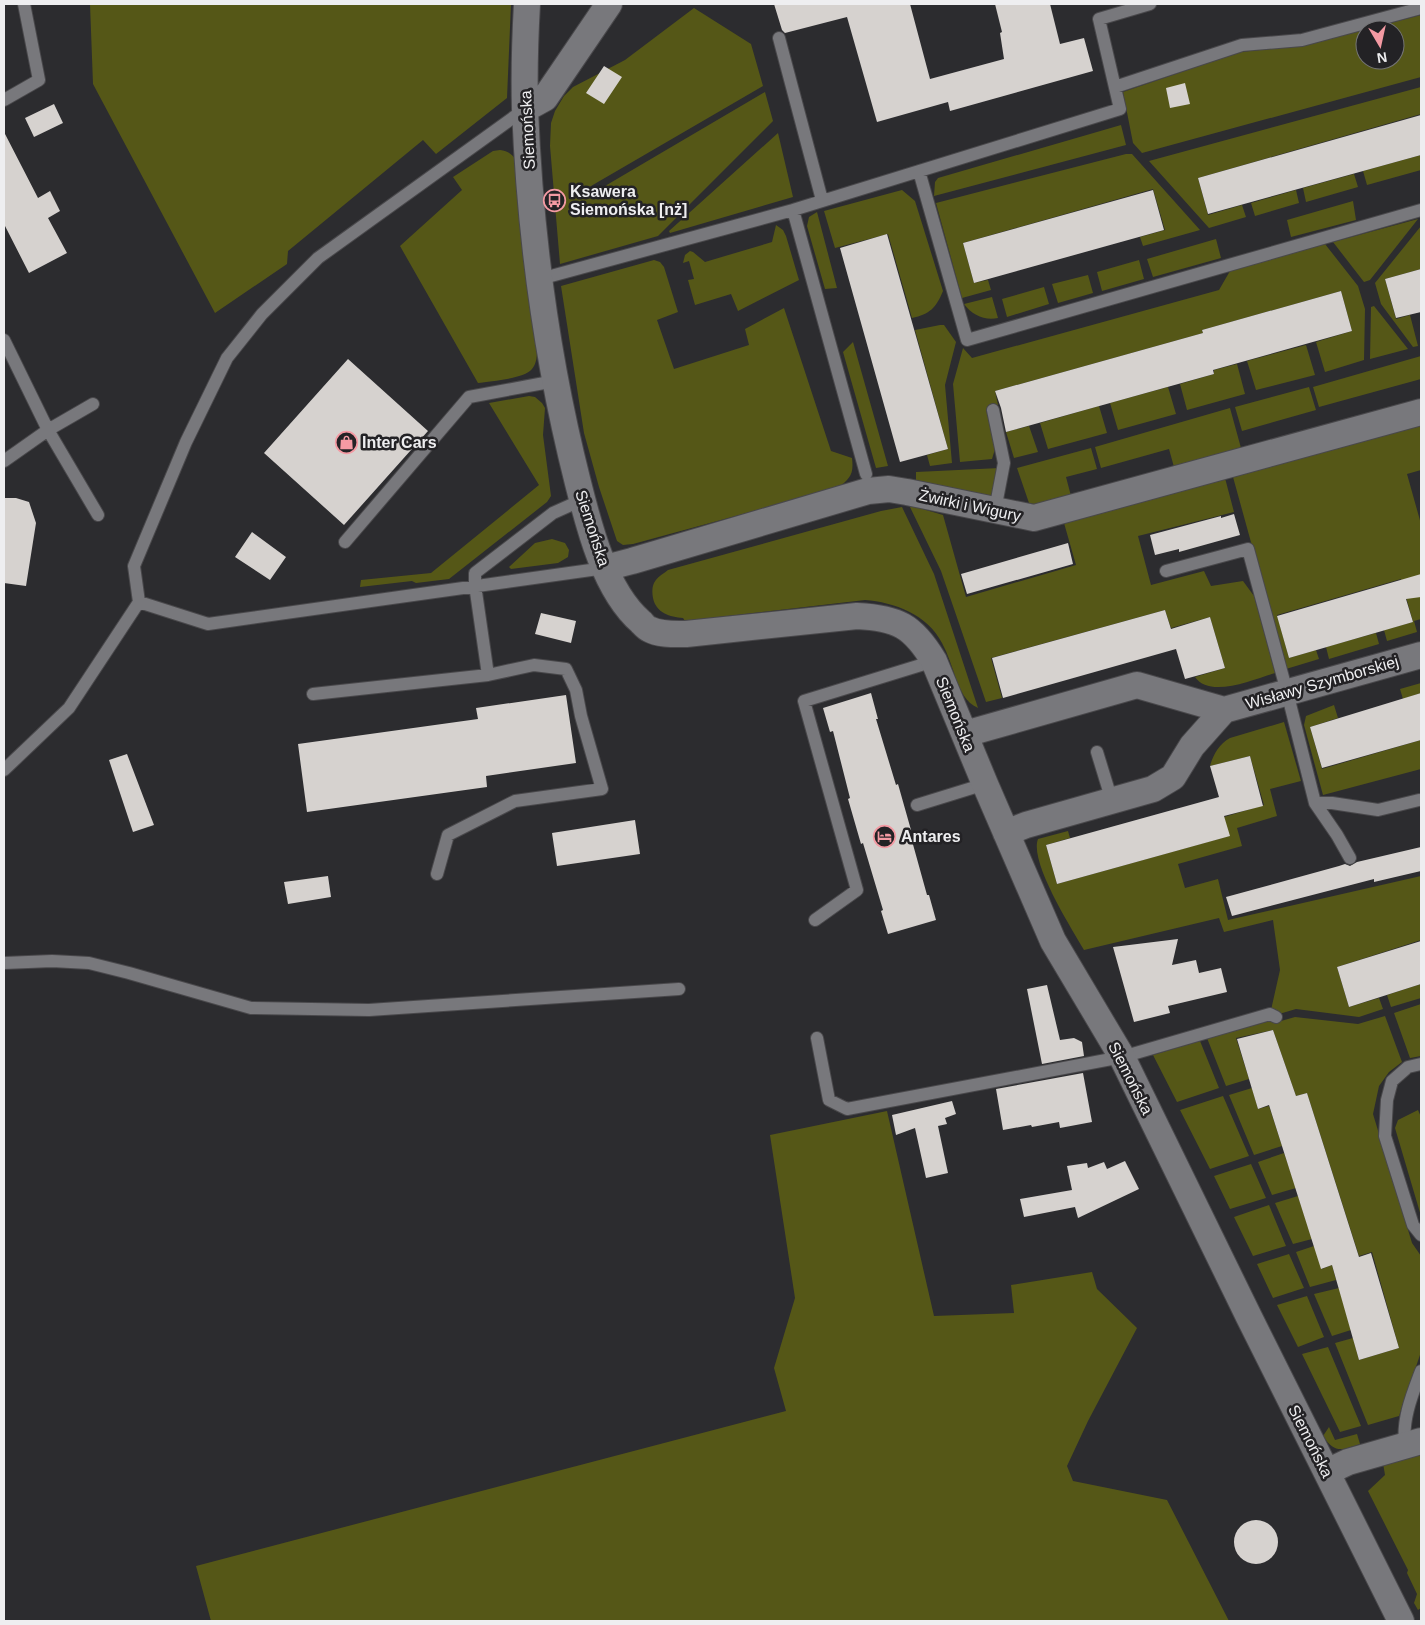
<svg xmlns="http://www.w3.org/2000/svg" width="1425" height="1625" font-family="Arial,sans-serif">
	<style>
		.green { fill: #555717; fill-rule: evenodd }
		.building { fill: #d6d2cf }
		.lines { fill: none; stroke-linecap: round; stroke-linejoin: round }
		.lane-casing { stroke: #49484b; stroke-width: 14 }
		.street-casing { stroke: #49484b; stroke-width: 28 }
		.lane { stroke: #78787c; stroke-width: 12 }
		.street { stroke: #78787c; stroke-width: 26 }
		.labels { text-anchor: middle; stroke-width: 5; stroke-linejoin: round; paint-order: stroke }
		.street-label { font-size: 16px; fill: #eeeef0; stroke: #232225 }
		.poi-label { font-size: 16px; font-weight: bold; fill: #eeeef0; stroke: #232225; text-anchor: start }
	</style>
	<rect width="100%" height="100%" fill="#2c2c2f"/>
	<!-- green -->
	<path class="green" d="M 90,4 L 511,4 L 507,98 L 436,154 L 423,140 L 288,251 L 287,264 L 215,313 L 93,84 Z
		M 694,8 L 751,44 L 763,86 L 579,193 L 588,196 L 765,92 L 773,121 L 658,236 L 560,264 L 550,146 L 551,123 L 555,111 L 564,96 L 573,87 L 625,60 Z
		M 1421,15 L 1421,77 L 1142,153 L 1133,143 L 1123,92 L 1240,52 L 1301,46 ZM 1365,30 L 1395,30 L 1395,60 L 1365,60 Z
		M 1421,87 L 1421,114 L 1198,178 L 1208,215 L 1242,205 L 1246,217 L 1209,228 L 1149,161 Z
		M 1121,125 L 1126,145 L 934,196 L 935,182 L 938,178 Z
		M 778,133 L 793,197 L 670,233 L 669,231 Z
		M 500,150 C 508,151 512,154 516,160 C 521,214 524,267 532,320 C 534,334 542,357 532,369 C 524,379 491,381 478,383 L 400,246 L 462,190 L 453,177 L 493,151 Z
		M 1126,154 L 1132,154 L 1200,230 L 1143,246 L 1140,237 L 1165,230 L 1153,189 L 963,243 L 974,283 L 988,280 L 991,290 L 962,298 L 936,203 Z
		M 1421,155 L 1421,170 L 1367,185 L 1363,171 Z
		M 1354,174 L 1358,187 L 1306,202 L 1303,188 Z
		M 902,190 L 915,201 L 943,291 C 936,308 930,314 912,318 L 888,234 L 835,248 L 824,211 Z
		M 1296,190 L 1299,203 L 1255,216 L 1251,203 Z
		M 1353,201 L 1356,220 L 1291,237 L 1287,220 Z
		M 817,212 L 837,288 L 825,289 L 807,226 L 809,217 Z
		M 1418,219 L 1370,280 L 1364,282 L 1333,242 Z
		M 776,225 L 783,230 L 786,236 L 799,280 L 738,311 L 731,294 L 695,305 L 688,280 L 694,279 L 689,261 L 683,263 L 685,255 L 690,251 L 693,252 L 705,262 L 772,242 Z
		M 1421,226 L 1421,269 L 1385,279 L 1396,319 L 1410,315 L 1418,346 L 1413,347 L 1381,304 L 1375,283 Z
		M 1216,239 L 1221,258 L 1153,277 L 1147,259 Z
		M 1325,244 L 1358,286 L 1365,309 L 1364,360 L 1325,372 L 1316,342 L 1352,331 L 1341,291 L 1202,330 L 1203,333 L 995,391 L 998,405 L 986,409 L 995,449 L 992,459 L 960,462 L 953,384 L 963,348 L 972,358 L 1219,290 L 1230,271 Z
		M 654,260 L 660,262 L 664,267 L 678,312 L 657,320 L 674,369 L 749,345 L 745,329 L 784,308 L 831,451 L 852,458 C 854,475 850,478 838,488 L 633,544 L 623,545 L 617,541 L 599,487 L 584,433 L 561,286 Z
		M 1139,260 L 1144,279 L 1102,291 L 1097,272 Z
		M 1088,275 L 1093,293 L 1058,303 L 1052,284 Z
		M 1044,287 L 1049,304 L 1007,317 L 1002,299 Z
		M 992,297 L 998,318 C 985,321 972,315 964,304 Z
		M 1374,306 L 1408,349 L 1370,359 L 1371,307 Z
		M 940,325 L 944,325 L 956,342 L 945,385 L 952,463 L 930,466 L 927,455 L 948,449 L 915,330 Z
		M 853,342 L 888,466 L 876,468 L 843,352 Z
		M 1306,345 L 1315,375 L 1256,390 L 1247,361 Z
		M 1421,356 L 1421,379 L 1319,407 L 1313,387 Z
		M 1237,364 L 1245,394 L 1187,410 L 1180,384 L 1214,374 L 1214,370 Z
		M 1168,387 L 1176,414 L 1118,430 L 1110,403 Z
		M 1309,387 L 1316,410 L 1242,431 L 1235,407 Z
		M 529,396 L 535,397 L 542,403 L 545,408 L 543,435 L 551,496 L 547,502 L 449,579 L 416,583 L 412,581 L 360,587 L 361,580 L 431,573 L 539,485 L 489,403 Z
		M 1099,406 L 1107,433 L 1048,449 L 1040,423 Z
		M 1230,408 L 1241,448 L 1174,467 L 1169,449 L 1101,468 L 1095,447 Z
		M 1421,423 L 1421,470 L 1407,474 L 1421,524 L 1421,619 L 1414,621 L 1417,632 L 1387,641 L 1384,630 L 1413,622 L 1401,579 L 1277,615 L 1289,658 L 1316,650 L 1319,659 L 1286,669 L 1233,477 Z
		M 1029,426 L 1038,452 L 1014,458 L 1006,432 Z
		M 1091,448 L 1097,469 L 1066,477 L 1071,496 L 1038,505 L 1029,503 L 1017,468 Z
		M 1000,468 L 997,486 L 990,500 L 916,481 L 916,472 Z
		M 1225,478 L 1234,512 L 1138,536 L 1151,585 L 1204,571 L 1211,586 L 1243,581 L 1254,596 L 1275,673 C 1254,679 1210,699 1195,677 L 1225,668 L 1210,617 L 1171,628 L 1165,610 L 991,658 L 1002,698 L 986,702 L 941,571 L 909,505 L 943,515 L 966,597 L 1076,565 L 1064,523 Z
		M 902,507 L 934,574 L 978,708 C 965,702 961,691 956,679 C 952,667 948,654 942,643 C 928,615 894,602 865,600 L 685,621 L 683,618 C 670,617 656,613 653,598 C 652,593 652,587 654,583 C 657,577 663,574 668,570 L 881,511 Z
		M 552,539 L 565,543 L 569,550 L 568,557 L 558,563 L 511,569 L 509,567 L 535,543 Z
		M 1376,633 L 1379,644 L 1329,659 L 1326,647 Z
		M 1421,683 L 1421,693 L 1403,699 L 1400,689 Z
		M 1334,705 L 1338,718 L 1310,727 L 1322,769 L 1421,740 L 1421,769 L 1323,795 L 1304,725 L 1306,716 Z
		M 1284,722 L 1301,781 L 1270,789 L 1277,816 L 1237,828 L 1242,846 L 1178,864 L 1185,888 L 1218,879 L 1228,920 L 1421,876 L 1421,940 L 1337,967 L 1349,1007 L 1379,998 L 1383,1009 L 1359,1017 L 1296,1009 L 1279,1014 L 1271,1010 L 1280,970 L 1273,920 L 1224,932 L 1219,918 L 1084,950 C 1072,929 1029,862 1038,839 L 1068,831 L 1070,838 L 1046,845 L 1057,884 L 1229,836 L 1224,817 L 1264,805 L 1250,756 L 1210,766 C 1213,755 1219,744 1230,738 Z
		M 1421,984 L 1421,998 L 1391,1007 L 1387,995 Z
		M 1421,1004 L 1421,1056 L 1410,1058 L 1394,1013 Z
		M 1385,1016 L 1402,1062 L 1389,1072 L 1379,1086 L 1373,1114 L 1412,1243 L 1421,1256 L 1421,1352 L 1399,1416 L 1368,1425 L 1335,1343 L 1353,1338 L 1359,1360 L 1399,1348 L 1372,1252 L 1359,1256 L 1307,1093 L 1296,1096 L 1273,1030 L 1236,1038 L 1249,1079 L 1226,1086 L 1207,1038 L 1274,1020 L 1281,1021 L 1295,1017 L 1358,1024 Z
		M 1200,1041 L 1219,1088 L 1177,1102 L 1153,1055 Z
		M 1252,1088 L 1258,1109 L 1269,1106 L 1282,1146 L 1254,1155 L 1229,1095 Z
		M 1223,1096 L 1249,1156 L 1210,1169 L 1180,1110 Z
		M 1418,1110 L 1421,1117 L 1421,1216 L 1395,1128 L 1398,1120 Z
		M 887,1111 L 934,1316 L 1014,1313 L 1011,1285 L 1092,1272 L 1097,1289 L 1137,1328 L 1088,1421 L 1067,1466 L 1073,1481 L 1167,1500 L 1229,1621 L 211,1621 L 196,1566 L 786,1411 L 774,1368 L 795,1298 L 770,1135 Z
		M 1284,1153 L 1296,1188 L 1272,1195 L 1258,1162 Z
		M 1251,1164 L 1266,1198 L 1230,1209 L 1214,1176 Z
		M 1298,1196 L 1312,1239 L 1293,1244 L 1275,1203 Z
		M 1269,1205 L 1286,1246 L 1253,1256 L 1234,1217 Z
		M 1314,1246 L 1322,1269 L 1332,1265 L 1336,1280 L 1310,1287 L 1296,1252 Z
		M 1289,1254 L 1304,1288 L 1273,1298 L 1257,1264 Z
		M 1339,1288 L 1351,1330 L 1332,1336 L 1314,1294 Z
		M 1307,1296 L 1324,1337 L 1298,1347 L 1277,1305 Z
		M 1328,1347 L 1361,1426 L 1340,1432 L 1302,1354 Z
		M 1329,1427 L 1335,1440 L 1357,1434 L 1360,1444 C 1342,1450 1335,1454 1323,1436 Z
		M 1421,1452 L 1421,1608 L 1418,1610 L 1414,1603 L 1417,1594 L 1407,1573 L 1408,1570 L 1368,1491 L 1385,1475 L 1383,1463 Z"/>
	<!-- building -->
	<path class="building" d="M 774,4 L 910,4 L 930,79 L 1004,59 L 1000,33 L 1002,32 L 995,4 L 1050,4 L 1060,44 L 1084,38 L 1093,71 L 950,111 L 948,102 L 877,122 L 847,17 L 785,33 L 782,30 Z
		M 604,66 L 622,77 L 604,104 L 586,93 Z
		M 1185,83 L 1190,104 L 1170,108 L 1166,88 Z
		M 54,104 L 63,123 L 34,137 L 25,118 Z
		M 1421,115 L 1421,155 L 1208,214 L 1198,178 Z
		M 4,132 L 38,198 L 50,191 L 60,211 L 48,218 L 67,253 L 29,273 L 4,224 Z
		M 1153,190 L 1164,230 L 974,283 L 963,243 Z
		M 887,234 L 948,449 L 900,462 L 840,248 Z
		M 1421,269 L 1421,312 L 1396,318 L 1385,279 Z
		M 1341,291 L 1352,331 L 1213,370 L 1214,374 L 1006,432 L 1001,408 L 995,391 L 1203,333 L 1202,330 Z
		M 348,359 L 428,431 L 344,525 L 264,453 Z
		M 4,498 L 16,498 L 29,502 L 36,523 L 26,586 L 4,583 Z
		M 1234,514 L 1240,535 L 1179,552 L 1179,549 L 1155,555 L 1150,535 L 1221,516 L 1221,518 Z
		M 252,532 L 286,557 L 270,580 L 235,557 Z
		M 1068,543 L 1073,564 L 967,594 L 961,574 Z
		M 1421,574 L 1421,597 L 1406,599 L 1413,622 L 1289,658 L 1277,616 Z
		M 1165,610 L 1171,629 L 1210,617 L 1225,668 L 1185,679 L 1176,649 L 1003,698 L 992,658 Z
		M 541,613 L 576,621 L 571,643 L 535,634 Z
		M 871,693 L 878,719 L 876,719 L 896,785 L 898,784 L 911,830 L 909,830 L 927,895 L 929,895 L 936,920 L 888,934 L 881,911 L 883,910 L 863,843 L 861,844 L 848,799 L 850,798 L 833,731 L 830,732 L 823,708 Z
		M 1421,693 L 1421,740 L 1322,768 L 1310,727 Z
		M 566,695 L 576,763 L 486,776 L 487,787 L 307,812 L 298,744 L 478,719 L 476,708 Z
		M 127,754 L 154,825 L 133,832 L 109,760 Z
		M 1250,756 L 1263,806 L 1224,816 L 1230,836 L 1057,884 L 1046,845 L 1219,797 L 1210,766 Z
		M 635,820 L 640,854 L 557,866 L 552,833 Z
		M 1421,847 L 1421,871 L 1374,882 L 1374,879 L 1232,916 L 1226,897 L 1339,866 L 1345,864 L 1350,866 L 1357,862 Z
		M 328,876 L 331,897 L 288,904 L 284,882 Z
		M 1178,939 L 1172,965 L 1196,960 L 1199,973 L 1221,968 L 1227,992 L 1168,1006 L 1170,1013 L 1134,1022 L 1113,947 Z
		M 1421,941 L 1421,984 L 1349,1007 L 1337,967 Z
		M 1047,985 L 1060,1040 L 1074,1038 L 1082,1042 L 1084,1056 L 1042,1064 L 1027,989 Z
		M 1273,1030 L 1296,1096 L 1307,1093 L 1359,1257 L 1371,1253 L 1399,1348 L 1359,1360 L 1332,1265 L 1321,1269 L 1269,1105 L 1258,1109 L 1237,1039 Z
		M 1083,1073 L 1092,1122 L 1060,1128 L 1059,1122 L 1032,1127 L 1031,1125 L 1003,1130 L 996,1089 Z
		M 952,1101 L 956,1114 L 945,1118 L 947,1124 L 938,1126 L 948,1173 L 926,1178 L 915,1128 L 896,1135 L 892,1115 Z
		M 1125,1161 L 1139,1189 L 1078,1218 L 1075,1207 L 1024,1217 L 1020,1199 L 1072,1190 L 1067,1166 L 1087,1163 L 1088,1168 L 1104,1162 L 1107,1169 Z
		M1234 1542a22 22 0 1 1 44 0a22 22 0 1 1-44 0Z"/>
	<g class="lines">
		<defs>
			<path id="lane" d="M 779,38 L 822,200
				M 1115,87 L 1242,45 L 1302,40 L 1421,8
				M 4,100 L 39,80 L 24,4
				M 919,171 L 967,340 L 1421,210
				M 793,210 L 866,474
				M 540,279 L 793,210 L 1120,109 L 1099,19 L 1150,4
				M 4,340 L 48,430 L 98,515
				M 993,410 L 1004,463 L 995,510
				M 4,461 L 48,430 L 93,404
				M 345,542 L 469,397 L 555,381
				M 1166,571 L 1248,549 L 1287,692 L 1315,803 L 1337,835 L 1350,858
				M 139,602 L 208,624 L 605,568
				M 313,694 L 488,675
				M 1097,752 L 1112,801
				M 4,770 L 69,708 L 139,602 L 134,566 L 186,442 L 227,358 L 262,314 L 318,258 L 525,109
				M 1315,803 L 1332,803 L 1378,810 L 1419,800
				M 917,805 L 985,784
				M 437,874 L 448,835 L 515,801 L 602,789 L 581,716 L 576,690 L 566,669 L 534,665 L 488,675 L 475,585 L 475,573 L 553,513 L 582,500
				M 815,920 L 857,890 L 804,701 L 934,661
				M 4,963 L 52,961 L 89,963 L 129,973 L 251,1008 L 369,1010 L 679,989
				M 817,1038 L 829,1100 L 847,1109 L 1122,1057 L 1270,1014 L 1276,1017
				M 1421,1064 L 1408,1067 L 1392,1081 L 1387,1100 L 1385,1136 L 1413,1225 L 1421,1235
				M 1405,1445 C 1402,1419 1412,1395 1421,1371"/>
			<path id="street" d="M 527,4 C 525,39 524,74 525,109 C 530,235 547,361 578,483 C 589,527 605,591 641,622 C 643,624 646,628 649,629 C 660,635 675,634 686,634 L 857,616 C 898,618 913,626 934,661 L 985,784 L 1053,941 L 1122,1057 L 1249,1317 L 1401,1621
				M 525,109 L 545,98 L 609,4
				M 605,568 L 632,561 L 868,491 L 889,489 L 907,492 L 1034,518 L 1421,412
				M 965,734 L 1137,685 L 1224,710 L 1421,655
				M 1006,833 L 1026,825 L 1153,789 L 1173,777 L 1192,746 L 1224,710
				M 1327,1472 L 1348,1462 L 1421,1441"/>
		</defs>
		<!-- lane casing -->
		<use href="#lane" class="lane-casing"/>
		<!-- street casing -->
		<use href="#street" class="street-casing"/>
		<!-- lane -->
		<use href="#lane" class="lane"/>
		<!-- street -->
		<use href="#street" class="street"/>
	</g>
	<!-- icons -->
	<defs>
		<symbol id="bus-ring" viewBox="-11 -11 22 22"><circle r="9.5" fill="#232225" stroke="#f49aa3" stroke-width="1.5"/><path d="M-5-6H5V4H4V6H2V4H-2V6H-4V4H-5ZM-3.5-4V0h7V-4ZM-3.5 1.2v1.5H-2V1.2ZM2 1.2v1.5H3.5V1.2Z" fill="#f49aa3"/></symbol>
		<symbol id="shop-ring" viewBox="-11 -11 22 22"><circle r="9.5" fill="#232225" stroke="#f49aa3" stroke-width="1.5"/><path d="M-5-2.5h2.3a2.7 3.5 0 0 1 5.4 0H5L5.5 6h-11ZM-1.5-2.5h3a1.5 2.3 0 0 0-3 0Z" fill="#f49aa3"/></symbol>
		<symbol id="hotel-ring" viewBox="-11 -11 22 22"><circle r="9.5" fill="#232225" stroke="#f49aa3" stroke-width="1.5"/><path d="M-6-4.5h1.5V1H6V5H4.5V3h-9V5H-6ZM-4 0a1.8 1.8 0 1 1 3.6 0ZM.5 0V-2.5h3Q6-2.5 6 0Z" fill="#f49aa3"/></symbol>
	</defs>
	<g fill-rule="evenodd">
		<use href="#bus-ring" x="542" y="188" width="25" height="25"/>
		<use href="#shop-ring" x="334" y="430" width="25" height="25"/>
		<use href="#hotel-ring" x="872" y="824" width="25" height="25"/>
	</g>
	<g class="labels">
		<!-- street labels -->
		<g class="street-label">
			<text transform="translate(527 130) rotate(-93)" y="6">Siemońska</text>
			<text transform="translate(970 505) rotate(12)" y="6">Żwirki i Wigury</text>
			<text transform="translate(593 528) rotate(72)" y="6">Siemońska</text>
			<text transform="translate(1322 682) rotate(-16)" y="6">Wisławy Szymborskiej</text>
			<text transform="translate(956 714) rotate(68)" y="6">Siemońska</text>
			<text transform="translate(1131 1078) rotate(63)" y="6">Siemońska</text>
			<text transform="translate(1311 1441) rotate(63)" y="6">Siemońska</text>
		</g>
		<!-- poi labels -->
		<g class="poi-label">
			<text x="570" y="197">Ksawera<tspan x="570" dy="18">Siemońska [nż]</tspan></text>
			<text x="362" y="448">Inter Cars</text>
			<text x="901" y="842">Antares</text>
		</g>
	</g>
	<!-- border -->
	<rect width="1425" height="1625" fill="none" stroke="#eeeef0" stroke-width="10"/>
	<!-- north arrow -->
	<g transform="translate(1380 45) rotate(171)"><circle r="24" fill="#232225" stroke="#747476"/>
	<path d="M0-4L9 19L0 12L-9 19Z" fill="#f49aa3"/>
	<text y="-8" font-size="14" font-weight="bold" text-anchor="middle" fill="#eeeef0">N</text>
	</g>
</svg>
